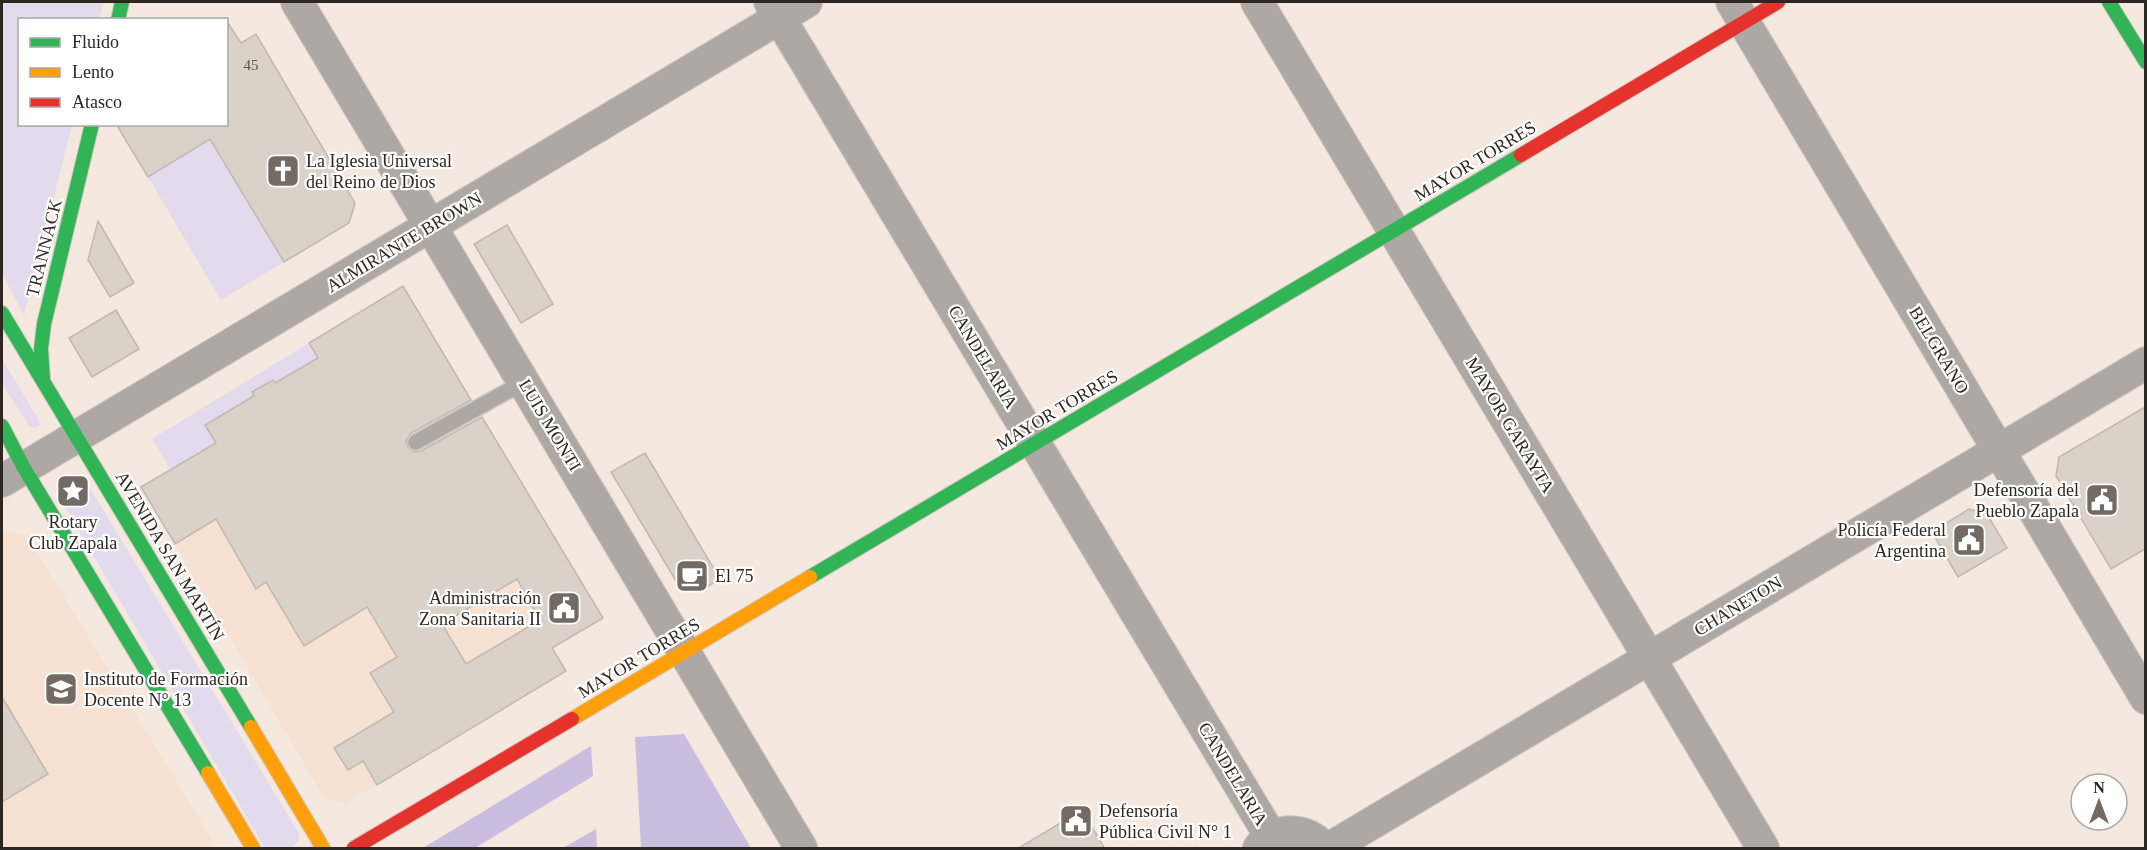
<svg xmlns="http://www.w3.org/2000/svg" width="2147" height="850" font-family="'Times New Roman',serif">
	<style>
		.built { fill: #f6e1d2 }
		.green { fill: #e4daed }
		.forest { fill: #cabde0 }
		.building { fill: #dad1c9; stroke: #c0b8b1; stroke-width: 1.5; fill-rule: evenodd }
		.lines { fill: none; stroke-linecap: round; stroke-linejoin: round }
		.lane-casing { stroke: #cfc6be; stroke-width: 18 }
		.street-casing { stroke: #cfc6be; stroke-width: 34 }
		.fast-casing { stroke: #cfc6be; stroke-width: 16 }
		.slow-casing { stroke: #cfc6be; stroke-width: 16 }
		.jam-casing { stroke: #cfc6be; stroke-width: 16 }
		.lane { stroke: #aea8a4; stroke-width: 15 }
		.street { stroke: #aea8a4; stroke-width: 32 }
		.fast { stroke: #30b455; stroke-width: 14 }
		.slow { stroke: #ff9f0a; stroke-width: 14 }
		.jam { stroke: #e5322d; stroke-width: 14 }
		.labels { text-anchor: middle; stroke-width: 4.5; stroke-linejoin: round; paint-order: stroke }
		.number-label { font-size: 15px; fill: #5a524b }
		.poi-label { font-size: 18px; fill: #2e2620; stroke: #fff; text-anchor: start }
		.street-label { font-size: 18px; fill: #2e2620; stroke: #fff }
	</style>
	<rect width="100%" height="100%" fill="#f4e8df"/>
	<!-- built -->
	<path class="built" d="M 403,286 L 603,619 L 553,648 L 566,671 L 346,803 L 325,799 L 141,487 L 171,470 L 152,439 Z
		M 2,529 L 27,536 L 214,843 L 205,848 L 2,848 Z"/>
	<!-- green -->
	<path class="green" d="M 2,2 L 104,2 L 99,19 L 20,20 L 20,124 L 72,125 L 24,315 L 2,274 Z
		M 210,139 L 284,262 L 221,300 L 148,177 Z
		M 309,343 L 318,358 L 275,383 L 273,380 L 252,392 L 254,396 L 206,425 L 216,443 L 171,470 L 152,439 Z
		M 2,359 L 39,420 L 40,425 L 36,428 L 30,427 L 2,383 Z
		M 76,473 L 82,475 L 300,835 L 298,841 L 292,848 L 265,848 L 55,490 L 62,478 Z"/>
	<!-- forest -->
	<path class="forest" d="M 684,734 L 751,848 L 641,848 L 635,737 Z
		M 591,746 L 593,776 L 475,848 L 423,848 Z
		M 596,829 L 597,848 L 563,848 Z"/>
	<!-- building -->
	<path class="building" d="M 226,20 L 241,43 L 256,34 L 355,203 L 349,223 L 284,262 L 210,139 L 148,177 L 116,124 L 226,124 Z
		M 98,221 L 134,283 L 110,297 L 88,260 Z
		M 507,225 L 553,304 L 521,323 L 474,244 Z
		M 403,286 L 471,400 L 411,433 L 406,441 L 408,447 L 415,452 L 421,451 L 482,417 L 603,618 L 552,648 L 566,671 L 377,785 L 363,761 L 348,770 L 334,748 L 394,712 L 370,673 L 397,657 L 367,607 L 304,646 L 266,582 L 256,589 L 216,519 L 175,544 L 141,487 L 216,443 L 205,425 L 254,396 L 252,392 L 273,380 L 275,383 L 318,358 L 309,343 ZM 517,579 L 540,620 L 466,664 L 442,624 Z
		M 116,310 L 139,349 L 92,377 L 69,338 Z
		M 2145,407 L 2145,549 L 2111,569 L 2056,476 L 2059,457 Z
		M 645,453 L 720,579 L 700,591 L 679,586 L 611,472 Z
		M 1969,509 L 1987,514 L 2007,548 L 1958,577 L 1932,532 Z
		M 2,697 L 48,774 L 2,802 Z
		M 1082,810 L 1105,849 L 1017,849 Z"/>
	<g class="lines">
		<defs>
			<path id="lane" d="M 416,442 L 524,382"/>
			<path id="street" d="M 297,2 L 801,848
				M 770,2 L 1271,837
				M 1257,2 L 1763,848
				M 1732,2 L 2146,698
				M 2,481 L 806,2
				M 1259,848 C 1276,826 1306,828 1324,848
				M 1330,848 L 2146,363"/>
			<path id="fast" d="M 2109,2 L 2146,62
				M 118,20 L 122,2
				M 2,313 L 251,727
				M 43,379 L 41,349 L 44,324 L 92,124
				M 2,426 L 24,468 L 208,773
				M 810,577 L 1521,155"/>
			<path id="slow" d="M 572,719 L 810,577
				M 251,727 L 323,848
				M 208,773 L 253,848"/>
			<path id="jam" d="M 1521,155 L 1778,2
				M 354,848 L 572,719"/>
		</defs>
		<!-- lane casing -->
		<use href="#lane" class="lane-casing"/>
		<!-- street casing -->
		<use href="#street" class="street-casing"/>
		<!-- fast casing -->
		<use href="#fast" class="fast-casing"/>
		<!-- slow casing -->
		<use href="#slow" class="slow-casing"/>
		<!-- jam casing -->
		<use href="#jam" class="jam-casing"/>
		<!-- lane -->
		<use href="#lane" class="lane"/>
		<!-- street -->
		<use href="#street" class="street"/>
		<!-- fast -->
		<use href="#fast" class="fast"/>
		<!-- slow -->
		<use href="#slow" class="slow"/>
		<!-- jam -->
		<use href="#jam" class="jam"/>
	</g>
	<!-- icons -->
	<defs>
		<symbol id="church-square" viewBox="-11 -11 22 22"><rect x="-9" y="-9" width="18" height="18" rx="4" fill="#736a63" stroke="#fff"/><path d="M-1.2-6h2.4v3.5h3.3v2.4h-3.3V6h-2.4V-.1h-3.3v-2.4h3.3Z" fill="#fff"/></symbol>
		<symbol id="sight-square" viewBox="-11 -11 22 22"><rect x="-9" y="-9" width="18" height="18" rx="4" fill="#736a63" stroke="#fff"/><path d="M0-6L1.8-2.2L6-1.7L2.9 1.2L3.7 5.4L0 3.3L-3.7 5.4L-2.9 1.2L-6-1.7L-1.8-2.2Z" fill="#fff"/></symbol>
		<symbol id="civic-square" viewBox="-11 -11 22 22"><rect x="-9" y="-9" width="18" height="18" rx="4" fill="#736a63" stroke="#fff"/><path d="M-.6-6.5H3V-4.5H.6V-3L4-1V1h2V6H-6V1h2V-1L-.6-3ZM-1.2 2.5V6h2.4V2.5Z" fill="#fff"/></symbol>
		<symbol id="cafe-square" viewBox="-11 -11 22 22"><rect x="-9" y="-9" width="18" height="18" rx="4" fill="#736a63" stroke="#fff"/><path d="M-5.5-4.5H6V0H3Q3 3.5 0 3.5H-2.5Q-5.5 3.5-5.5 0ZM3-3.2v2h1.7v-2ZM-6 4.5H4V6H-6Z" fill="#fff"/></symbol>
		<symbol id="university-square" viewBox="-11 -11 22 22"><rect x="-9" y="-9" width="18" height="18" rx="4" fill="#736a63" stroke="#fff"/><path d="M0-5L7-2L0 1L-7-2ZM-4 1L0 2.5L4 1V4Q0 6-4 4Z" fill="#fff"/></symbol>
	</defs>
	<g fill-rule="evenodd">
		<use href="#church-square" x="264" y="152" width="38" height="38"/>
		<use href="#sight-square" x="54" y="472" width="38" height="38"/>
		<use href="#civic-square" x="2083" y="481" width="38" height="38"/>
		<use href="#civic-square" x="1950" y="521" width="38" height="38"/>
		<use href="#cafe-square" x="673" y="557" width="38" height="38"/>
		<use href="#civic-square" x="545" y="589" width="38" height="38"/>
		<use href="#university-square" x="42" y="670" width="38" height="38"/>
		<use href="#civic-square" x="1057" y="802" width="38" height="38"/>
	</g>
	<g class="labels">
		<!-- number labels -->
		<g class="number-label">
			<text x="251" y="70">45</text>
		</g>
		<!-- poi labels -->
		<g class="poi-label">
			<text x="306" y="167">La Iglesia Universal<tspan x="306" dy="21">del Reino de Dios</tspan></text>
			<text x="2079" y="496" text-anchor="end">Defensoría del<tspan x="2079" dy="21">Pueblo Zapala</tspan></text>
			<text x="73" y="528" text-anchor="middle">Rotary<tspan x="73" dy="21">Club Zapala</tspan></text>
			<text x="1946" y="536" text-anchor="end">Policía Federal<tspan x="1946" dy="21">Argentina</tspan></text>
			<text x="715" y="582">El 75</text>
			<text x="541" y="604" text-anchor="end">Administración<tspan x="541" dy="21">Zona Sanitaria II</tspan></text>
			<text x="84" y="685">Instituto de Formación<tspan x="84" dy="21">Docente N° 13</tspan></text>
			<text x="1099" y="817">Defensoría<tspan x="1099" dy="21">Pública Civil N° 1</tspan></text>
		</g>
		<!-- street labels -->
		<g class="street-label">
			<text transform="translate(1475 161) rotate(-31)" y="6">MAYOR TORRES</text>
			<text transform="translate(404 242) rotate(-31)" y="6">ALMIRANTE BROWN</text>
			<text transform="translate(44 248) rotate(-76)" y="6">TRANNACK</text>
			<text transform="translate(1939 350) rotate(59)" y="6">BELGRANO</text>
			<text transform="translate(983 357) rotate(59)" y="6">CANDELARIA</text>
			<text transform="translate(1057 410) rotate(-31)" y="6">MAYOR TORRES</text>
			<text transform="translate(550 425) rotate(59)" y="6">LUIS MONTI</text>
			<text transform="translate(1510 425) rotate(59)" y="6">MAYOR GARAYTA</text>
			<text transform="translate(170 556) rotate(59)" y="6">AVENIDA SAN MARTÍN</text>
			<text transform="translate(1738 606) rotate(-31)" y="6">CHANETON</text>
			<text transform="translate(639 658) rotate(-31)" y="6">MAYOR TORRES</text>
			<text transform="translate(1233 774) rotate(59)" y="6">CANDELARIA</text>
		</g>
	</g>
	<!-- border -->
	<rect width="2147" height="850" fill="none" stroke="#2e2620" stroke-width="6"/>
	<!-- legend -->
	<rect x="18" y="18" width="210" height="108" fill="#ffffff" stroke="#aba8a6" stroke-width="1.5"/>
	<rect x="30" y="38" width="30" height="9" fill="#30b455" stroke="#aba8a6" stroke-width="1.5"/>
	<text x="72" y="48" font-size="18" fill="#2e2620">Fluido</text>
	<rect x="30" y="68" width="30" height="9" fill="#ff9f0a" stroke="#aba8a6" stroke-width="1.5"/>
	<text x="72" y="78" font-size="18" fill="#2e2620">Lento</text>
	<rect x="30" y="98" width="30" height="9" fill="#e5322d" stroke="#aba8a6" stroke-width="1.5"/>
	<text x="72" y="108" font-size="18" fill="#2e2620">Atasco</text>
	<!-- north arrow -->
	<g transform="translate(2099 802)"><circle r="28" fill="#ffffff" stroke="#aba8a6" stroke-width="1.5"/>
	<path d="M0-4.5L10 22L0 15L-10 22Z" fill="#736a63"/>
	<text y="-9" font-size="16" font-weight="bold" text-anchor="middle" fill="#2e2620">N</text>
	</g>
</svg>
